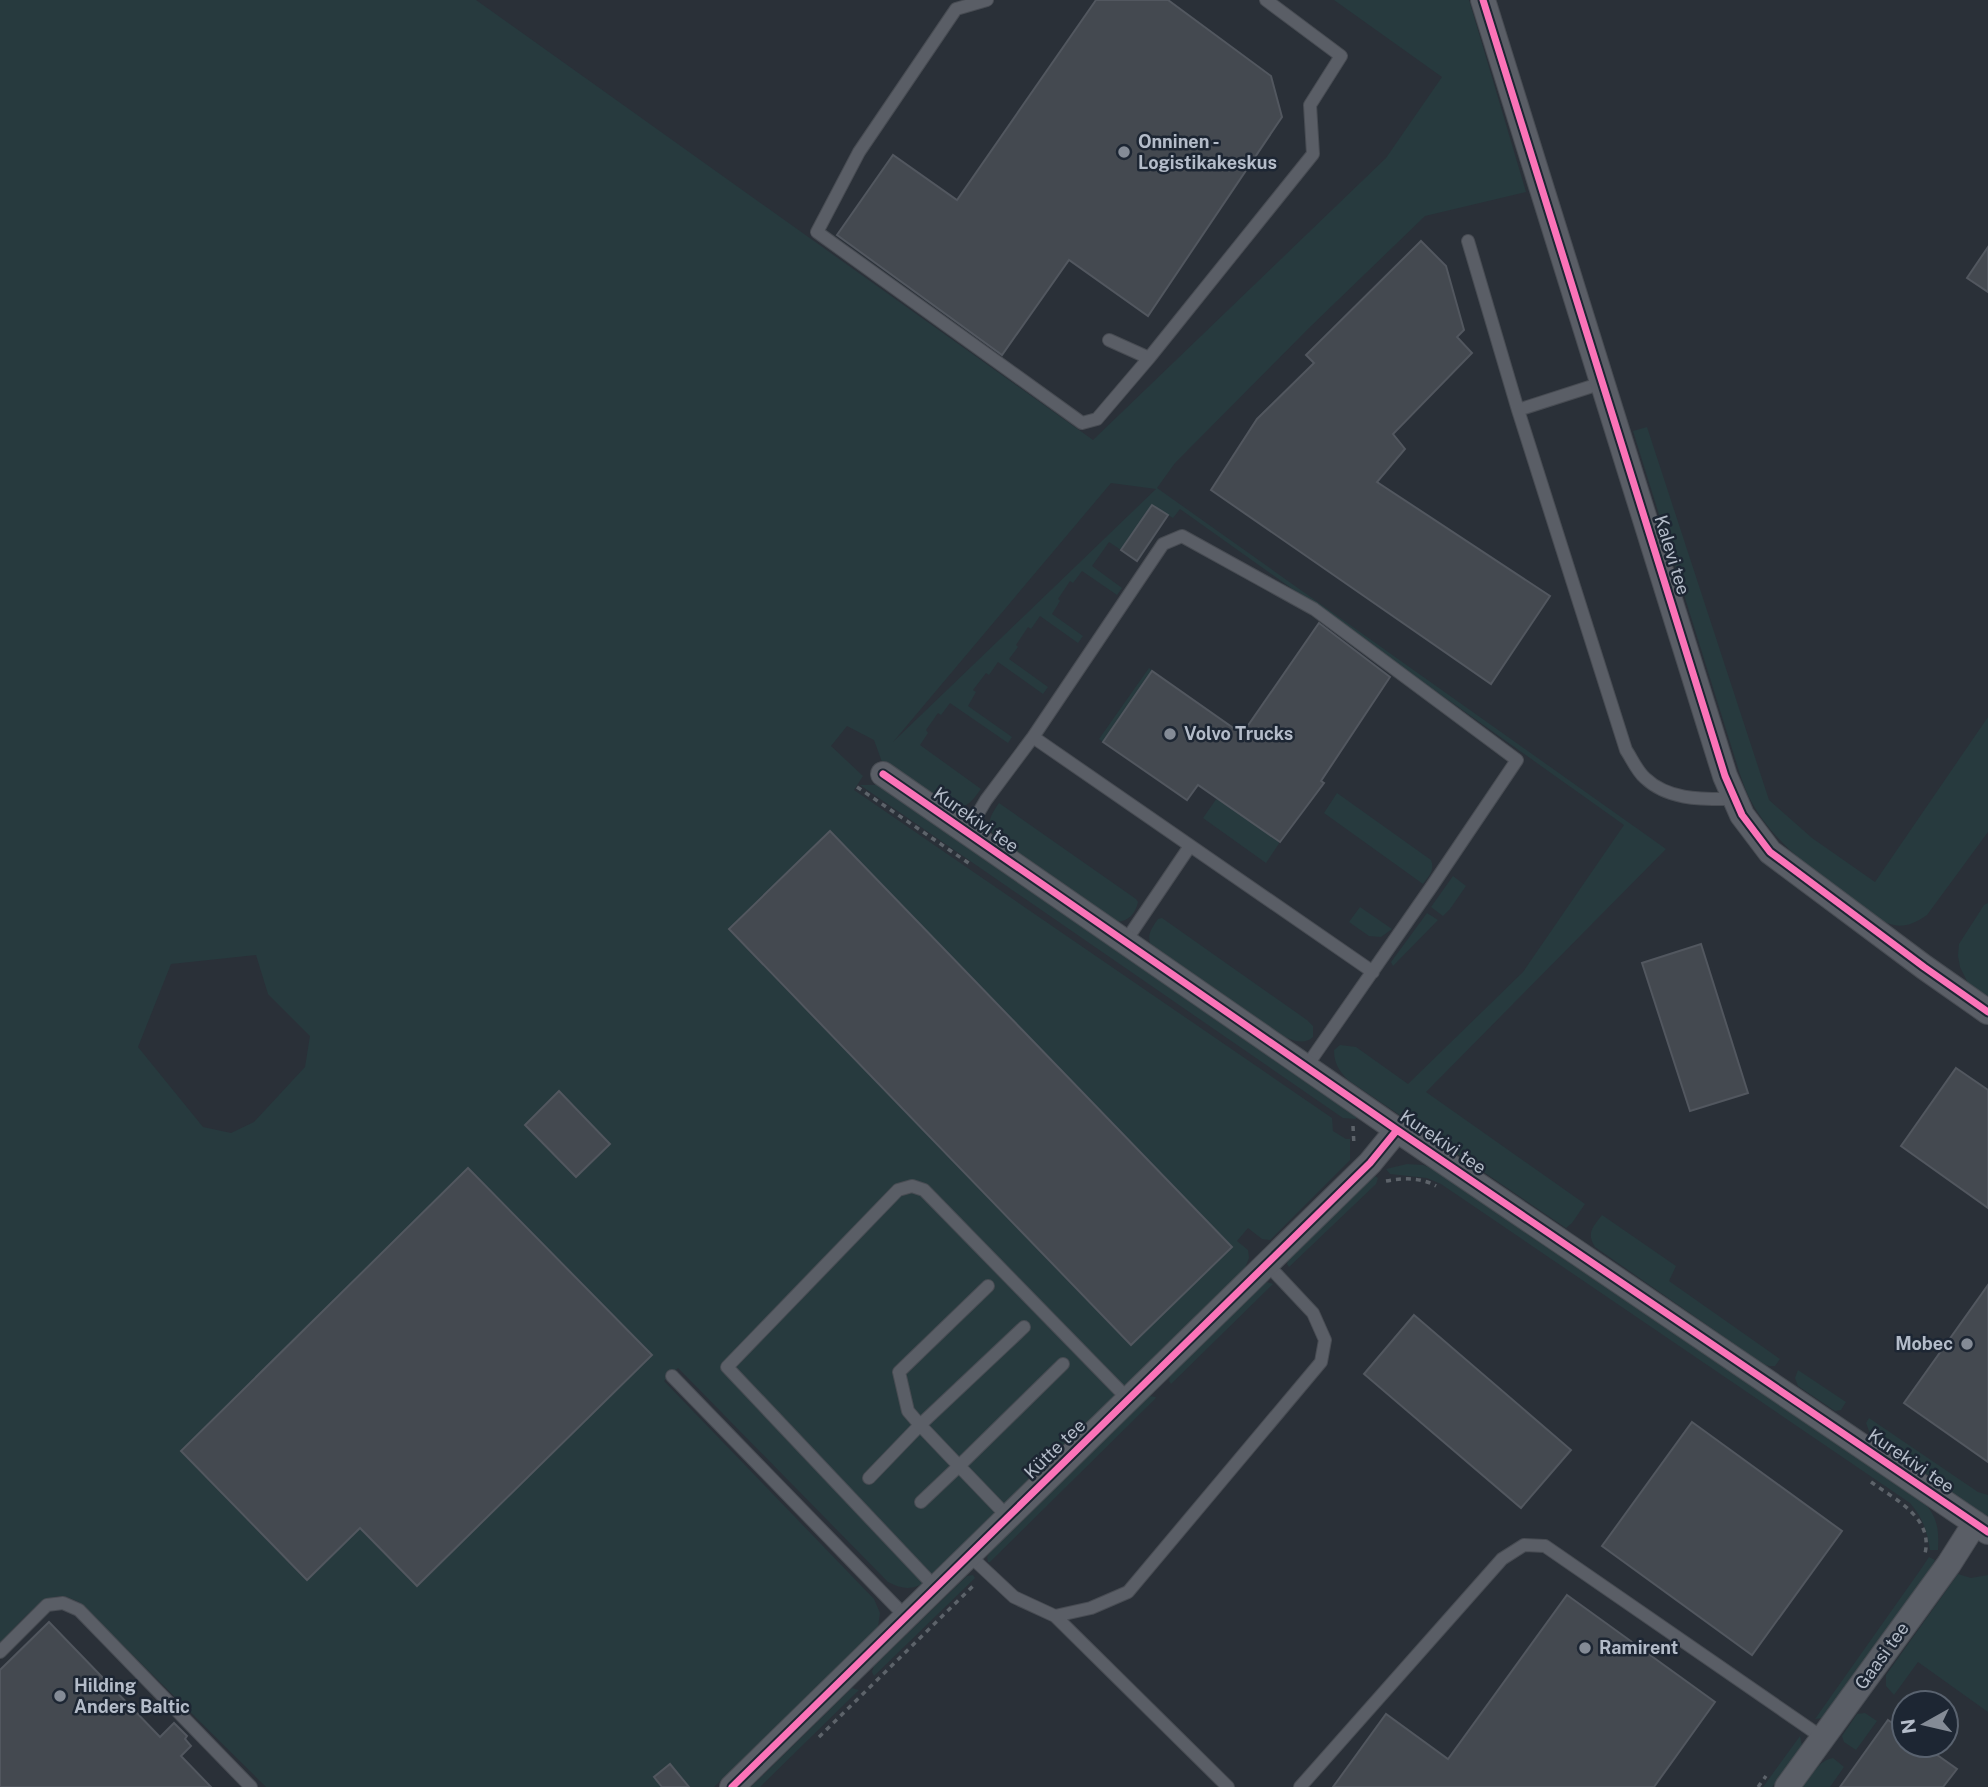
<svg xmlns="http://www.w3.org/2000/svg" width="1988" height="1787" font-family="'Public Sans',sans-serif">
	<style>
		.green { fill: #273a3e; fill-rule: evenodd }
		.building { fill: #444950; stroke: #52575f; stroke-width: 2 }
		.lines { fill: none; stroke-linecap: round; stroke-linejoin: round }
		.service-casing { stroke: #484c53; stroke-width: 14 }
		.minor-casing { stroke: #484c53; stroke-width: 26 }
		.path { stroke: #5d636a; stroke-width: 3.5; stroke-dasharray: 5 5; stroke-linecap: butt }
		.service { stroke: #5a5e66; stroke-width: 12 }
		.minor { stroke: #5a5e66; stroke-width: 24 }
		.cycleway-casing { stroke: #1d2633; stroke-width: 11 }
		.cycleway { stroke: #fb73b8; stroke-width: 7 }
		.poi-dot { fill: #848b96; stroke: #1d2633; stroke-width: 2.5 }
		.labels { text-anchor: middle; stroke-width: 5; stroke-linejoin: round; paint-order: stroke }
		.poi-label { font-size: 18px; font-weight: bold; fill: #b4bcc9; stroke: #1d2633; text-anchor: start }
		.street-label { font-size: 18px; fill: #b4bcc9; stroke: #1d2633 }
	</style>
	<rect width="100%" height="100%" fill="#2a3038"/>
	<!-- green -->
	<path class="green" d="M 0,0 L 476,0 L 1093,440 L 1386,158 L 1442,77 L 1334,0 L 1469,0 L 1526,192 L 1425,216 L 1310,327 L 1175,463 L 1157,488 L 1666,849 L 1426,1092 L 1585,1204 L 1572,1223 L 1566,1228 L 1348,1080 C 1339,1071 1334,1063 1334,1050 L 1340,1045 L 1356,1047 L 1408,1084 L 1523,972 L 1624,825 L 1180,509 L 1173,518 L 1152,505 L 1121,550 L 1109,542 L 1092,566 L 1122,588 L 1117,595 L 1082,571 L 1073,583 L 1070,581 L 1058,599 L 1060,601 L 1052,614 L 1083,636 L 1078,643 L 1040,616 L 1031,629 L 1028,627 L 1016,645 L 1018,647 L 1009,659 L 1048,687 L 1043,694 L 998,662 L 989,675 L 986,673 L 973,690 L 976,692 L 968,706 L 1012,737 L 1008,743 L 950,703 L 941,715 L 938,713 L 926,730 L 928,733 L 920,745 L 981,789 C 969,805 967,809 946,806 L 882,762 L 874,740 L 847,726 L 831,746 L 863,776 L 854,790 L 1332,1118 L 1333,1131 L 1346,1139 L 1350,1139 L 1350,1160 L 1270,1240 L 1262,1239 L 1248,1228 L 1237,1241 L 1248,1250 L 1249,1258 L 1245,1268 L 928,1581 C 912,1590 904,1590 888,1582 L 678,1368 L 664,1381 L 874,1599 L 880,1613 L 878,1627 L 714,1787 L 690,1787 L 670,1764 L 654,1777 L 662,1787 L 266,1787 L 79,1602 C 74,1600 68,1597 63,1596 C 41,1594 15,1628 0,1643 ZM 1111,483 L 1156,489 L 893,742 ZM 256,955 L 268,994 L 310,1036 L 305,1067 L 254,1122 L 231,1133 L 203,1127 L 138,1047 L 171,964 Z
		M 1647,427 L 1769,800 L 1812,838 L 1875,882 L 1988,717 L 1988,832 L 1927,915 C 1907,929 1894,929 1874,916 C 1829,881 1775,849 1749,797 C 1745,789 1742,780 1739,771 L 1633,431 Z
		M 1149,668 L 1152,671 L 1103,742 L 1099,739 Z
		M 860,785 L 878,785 L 1356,1115 L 1356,1119 L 1343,1118 Z
		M 1337,793 L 1431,860 C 1435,870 1429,876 1423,884 L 1324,813 Z
		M 1217,798 L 1280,842 L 1266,863 L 1203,818 Z
		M 999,803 L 1136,899 L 1138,902 C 1136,913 1128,922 1116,922 L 997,841 C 986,824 988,819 999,803 Z
		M 1453,876 L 1466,886 L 1450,909 L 1443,916 L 1431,907 Z
		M 1988,903 L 1988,997 L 1968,983 L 1960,967 L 1958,956 L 1959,944 L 1984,905 Z
		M 1360,907 L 1392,929 L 1381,937 L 1369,936 L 1349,922 Z
		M 1427,913 L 1438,920 L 1393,966 L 1391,962 Z
		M 1162,918 L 1307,1020 L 1313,1026 L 1313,1037 C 1304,1045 1295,1041 1285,1037 L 1153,948 C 1145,937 1151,929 1158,919 Z
		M 1407,1164 L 1423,1165 L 1439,1171 L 1926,1505 C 1938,1518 1939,1532 1938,1550 L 1930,1550 C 1927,1531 1923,1518 1910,1503 L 1441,1184 L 1427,1178 L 1390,1174 L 1386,1169 Z
		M 1375,1176 L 1378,1178 L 1376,1184 L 1289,1267 L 1287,1264 L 1288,1258 Z
		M 1602,1215 L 1676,1266 L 1669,1281 L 1780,1359 L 1775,1366 L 1769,1366 L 1763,1364 L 1595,1247 C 1586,1233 1593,1227 1602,1215 Z
		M 1267,1282 L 1273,1284 L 1171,1384 L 1169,1381 L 1171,1373 L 1260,1285 Z
		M 1798,1370 L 1846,1402 L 1841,1410 L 1835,1411 L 1798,1386 L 1795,1378 Z
		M 1148,1396 L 1156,1397 L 1155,1399 L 990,1562 L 988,1562 L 987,1557 L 990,1552 Z
		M 1869,1418 L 1978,1492 L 1988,1495 L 1988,1517 L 1871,1436 L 1866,1423 Z
		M 1929,1557 L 1935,1560 L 1927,1576 L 1822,1718 L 1815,1719 L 1921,1569 Z
		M 1958,1574 L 1971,1578 L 1988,1575 L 1988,1712 L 1918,1662 L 1894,1695 L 1886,1686 L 1886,1675 Z
		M 973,1575 L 975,1578 L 874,1676 L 872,1672 L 874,1666 L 967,1576 Z
		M 852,1688 L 859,1690 L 760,1787 L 751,1787 Z
		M 1865,1713 L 1877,1721 L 1856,1750 L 1844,1742 L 1842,1736 L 1857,1714 Z
		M 1800,1736 L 1802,1746 L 1772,1787 L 1763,1787 Z
		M 1833,1758 L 1844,1767 L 1830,1787 L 1803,1787 C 1811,1776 1819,1760 1833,1758 Z"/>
	<!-- building -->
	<path class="building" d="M 1096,0 L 1168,0 L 1271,76 L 1282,117 L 1148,316 L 1069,260 L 1002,355 L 837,235 L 893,155 L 957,200 Z
		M 1421,241 L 1446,266 L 1464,330 L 1457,337 L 1472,353 L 1393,434 L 1405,449 L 1377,482 L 1550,596 L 1491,684 L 1211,490 L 1257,419 L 1314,363 L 1306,355 Z
		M 1988,247 L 1988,292 L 1967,278 Z
		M 1152,505 L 1168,515 L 1137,561 L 1121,550 Z
		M 1319,623 L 1390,677 L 1321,781 L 1324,783 L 1280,842 L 1198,785 L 1187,800 L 1103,742 L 1152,671 L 1242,734 Z
		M 830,831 L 1232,1247 L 1131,1345 L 729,929 Z
		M 1701,944 L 1748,1093 L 1690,1111 L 1642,963 Z
		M 1956,1068 L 1988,1090 L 1988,1208 L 1901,1146 Z
		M 559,1091 L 610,1144 L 576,1177 L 525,1125 Z
		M 468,1168 L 652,1355 L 417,1586 L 360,1528 L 307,1580 L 181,1451 Z
		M 1988,1285 L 1988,1462 L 1904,1403 Z
		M 1414,1315 L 1571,1450 L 1521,1508 L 1364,1374 Z
		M 1692,1422 L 1842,1531 L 1752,1655 L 1602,1546 Z
		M 1567,1595 L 1715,1702 L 1654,1787 L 1333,1787 L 1386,1714 L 1448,1759 Z
		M 49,1622 L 160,1737 L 174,1723 L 187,1736 L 185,1739 L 191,1746 L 181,1756 L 211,1787 L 0,1787 L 0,1670 Z
		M 1888,1720 L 1904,1731 L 1904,1745 L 1923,1745 L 1957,1769 L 1943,1787 L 1840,1787 Z
		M 670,1764 L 689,1787 L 662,1787 L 654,1777 Z"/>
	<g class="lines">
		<defs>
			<path id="service" d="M 987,0 L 956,9 L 859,152 L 817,232 L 1082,423 L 1097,419 L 1149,358
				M 1468,241 L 1518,410 L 1626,750 C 1632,759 1637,771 1645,778 C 1669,801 1704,799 1735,799
				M 1109,340 L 1149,358 L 1313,154 L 1310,105 L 1341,56 L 1266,0
				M 1518,410 L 1602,383
				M 1033,737 L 1373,972
				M 967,832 L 986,800 L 1033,737 L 1163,544 L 1182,536 L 1314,609 L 1517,760 L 1432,886 L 1306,1067
				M 1125,942 L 1190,846
				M 672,1376 L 906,1617
				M 869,1478 L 920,1425 L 908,1411 L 899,1372 L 988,1286
				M 921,1502 L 959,1466 L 920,1425 L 1024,1327
				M 1008,1517 L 959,1466 L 1063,1364
				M 969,1555 L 1014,1597 L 1055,1616 L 1228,1787
				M 936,1588 L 727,1367 L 898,1190 L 912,1186 L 924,1190 L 1128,1399
				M 1055,1616 L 1091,1608 L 1128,1592 L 1321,1362 L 1325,1340 L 1313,1313 L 1267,1264
				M 0,1652 L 47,1605 L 63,1603 L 79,1610 L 251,1787
				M 1300,1787 L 1502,1559 L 1524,1545 L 1545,1546 L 1823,1738"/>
			<path id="minor" d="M 1483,0 L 1725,776 L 1742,815 L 1770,852 L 1924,967 L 1988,1012
				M 883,774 L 1397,1130 L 1988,1532
				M 732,1787 L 1370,1163 L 1397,1130
				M 1787,1787 L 1949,1564 L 1975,1523"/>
		</defs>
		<!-- service casing -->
		<use href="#service" class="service-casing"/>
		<!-- minor casing -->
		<use href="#minor" class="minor-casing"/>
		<!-- path -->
		<path class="path" d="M 857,787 L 970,864
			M 1353,1126 L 1354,1146
			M 1386,1181 C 1403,1178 1420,1177 1436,1186
			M 1871,1482 C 1896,1500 1936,1519 1924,1557
			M 819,1737 L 976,1583
			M 1758,1787 L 1766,1776"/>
		<!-- service -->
		<use href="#service" class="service"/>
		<!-- minor -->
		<use href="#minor" class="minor"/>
		<defs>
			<path id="cycleway" d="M 1483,0 L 1725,776 L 1742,815 L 1770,852 L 1924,967 L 1988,1012
				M 883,774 L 1397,1130 L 1988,1532
				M 732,1787 L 1370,1163 L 1397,1130"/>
		</defs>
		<!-- cycleway casing -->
		<use href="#cycleway" class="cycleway-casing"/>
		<!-- cycleway -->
		<use href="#cycleway" class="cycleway"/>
	</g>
	<!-- markers -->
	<g class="poi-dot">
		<circle cx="1124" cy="152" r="7"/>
		<circle cx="1170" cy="734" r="7"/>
		<circle cx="1967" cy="1344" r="7"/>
		<circle cx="1585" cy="1648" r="7"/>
		<circle cx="60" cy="1696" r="7"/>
	</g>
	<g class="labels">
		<!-- poi labels -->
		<g class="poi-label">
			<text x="1138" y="148">Onninen -<tspan x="1138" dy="21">Logistikakeskus</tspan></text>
			<text x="1184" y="740">Volvo Trucks</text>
			<text x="1953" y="1350" text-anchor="end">Mobec</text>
			<text x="1599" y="1654">Ramirent</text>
			<text x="74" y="1692">Hilding<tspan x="74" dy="21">Anders Baltic</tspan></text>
		</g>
		<!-- street labels -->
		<g class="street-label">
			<text transform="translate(1672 555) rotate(73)" y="6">Kalevi tee</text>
			<text transform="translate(976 820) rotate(35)" y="6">Kurekivi tee</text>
			<text transform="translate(1443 1142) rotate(34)" y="6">Kurekivi tee</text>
			<text transform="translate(1055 1449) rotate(-44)" y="6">Kütte tee</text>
			<text transform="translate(1911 1461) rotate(34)" y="6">Kurekivi tee</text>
			<text transform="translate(1882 1656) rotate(-54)" y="6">Gaasi tee</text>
		</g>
	</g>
	<!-- north arrow -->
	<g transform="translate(1925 1724) rotate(262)"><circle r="33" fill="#1d2633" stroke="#59626f" stroke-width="2"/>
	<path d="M0-5L12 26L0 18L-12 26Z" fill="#848b96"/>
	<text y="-10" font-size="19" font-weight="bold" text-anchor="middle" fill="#b4bcc9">N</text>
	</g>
</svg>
